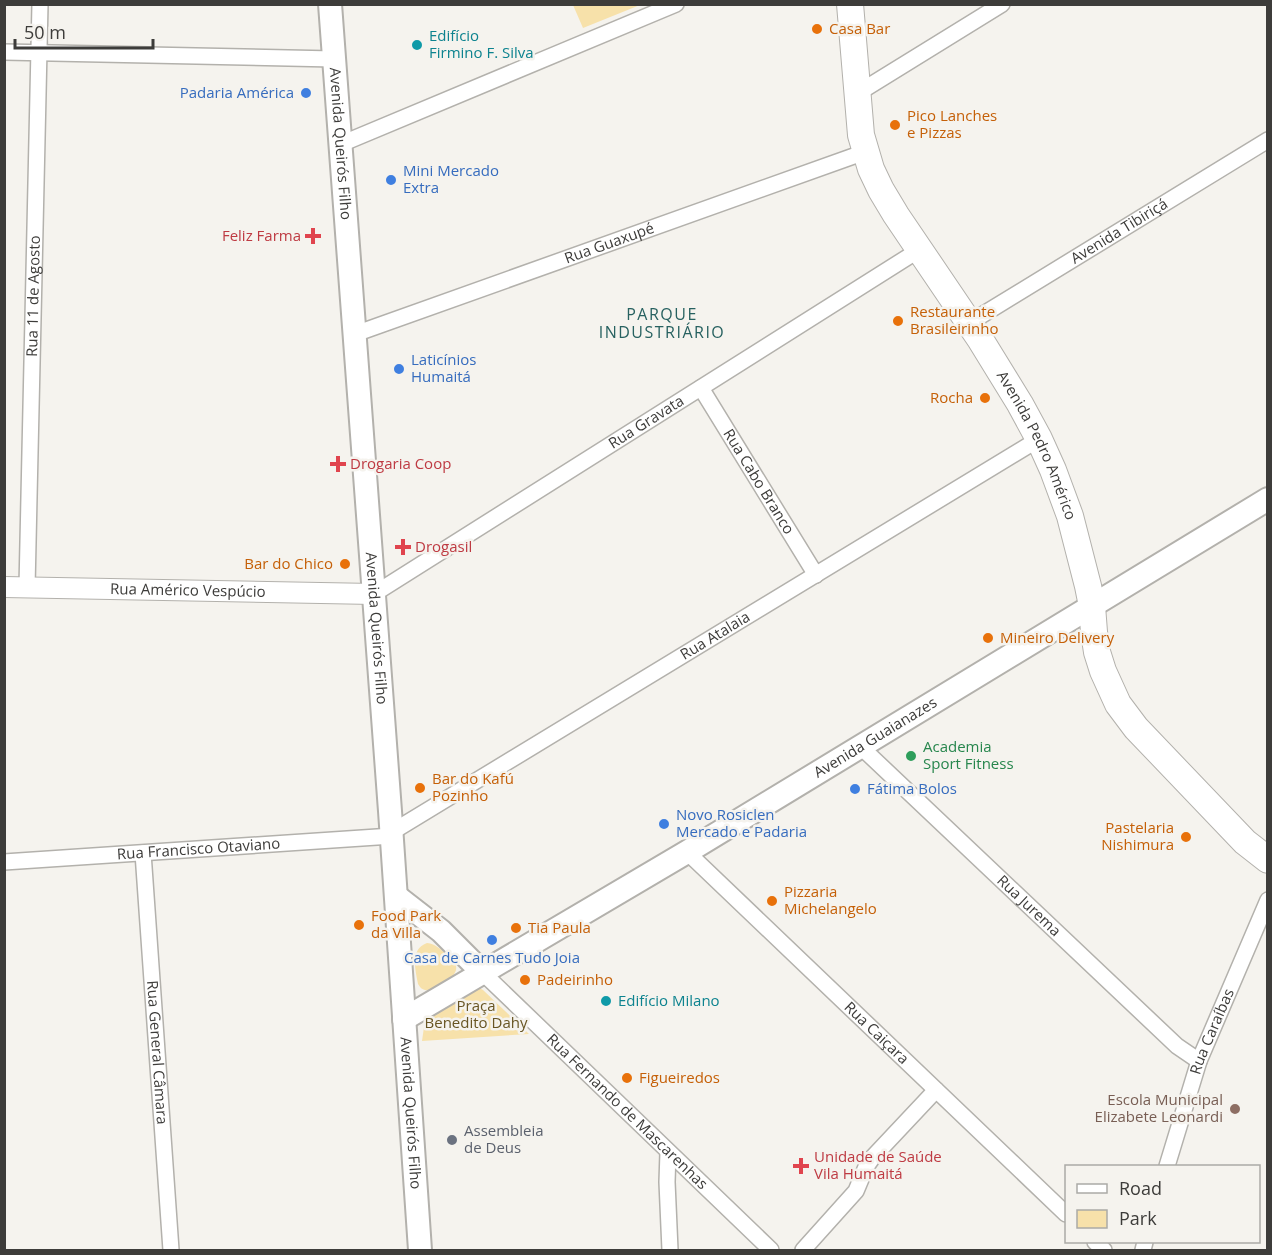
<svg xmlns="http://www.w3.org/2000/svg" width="1272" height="1255" font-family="'Open Sans',sans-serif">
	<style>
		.green { fill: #f7e1aa }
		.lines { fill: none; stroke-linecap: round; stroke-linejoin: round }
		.minor-casing { stroke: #b3b1ac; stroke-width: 18 }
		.tertiary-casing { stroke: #b3b1ac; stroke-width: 22 }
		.secondary-casing { stroke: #b3b1ac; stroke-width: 26 }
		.primary-casing { stroke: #b3b1ac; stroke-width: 28 }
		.minor { stroke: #fff; stroke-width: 15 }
		.tertiary { stroke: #fff; stroke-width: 20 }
		.secondary { stroke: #fff; stroke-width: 22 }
		.primary { stroke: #fff; stroke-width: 26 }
		.food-dot { fill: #e8710a; stroke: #f5f3ee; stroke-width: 2 }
		.culture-dot { fill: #0f9aa8; stroke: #f5f3ee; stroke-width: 2 }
		.shop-dot { fill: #3f7fe0; stroke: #f5f3ee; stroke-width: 2 }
		.health-dot { fill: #e0444e; stroke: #f5f3ee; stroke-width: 2 }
		.leisure-dot { fill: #2e9e5b; stroke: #f5f3ee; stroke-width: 2 }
		.education-dot { fill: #8d6e63; stroke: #f5f3ee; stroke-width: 2 }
		.worship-dot { fill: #6b7280; stroke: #f5f3ee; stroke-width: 2 }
		.labels { text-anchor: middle; stroke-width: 5; stroke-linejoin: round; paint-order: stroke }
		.food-label { font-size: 15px; fill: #c56008; stroke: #f5f3ee; text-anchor: start }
		.culture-label { font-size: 15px; fill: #0d838f; stroke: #f5f3ee; text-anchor: start }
		.shop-label { font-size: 15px; fill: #366cbe; stroke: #f5f3ee; text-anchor: start }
		.street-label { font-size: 15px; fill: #3d3c3a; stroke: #f5f3ee }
		.health-label { font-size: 15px; fill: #be3a42; stroke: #f5f3ee; text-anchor: start }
		.leisure-label { font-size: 15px; fill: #27864d; stroke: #f5f3ee; text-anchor: start }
		.park-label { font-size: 15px; fill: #685523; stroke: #f5f3ee }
		.education-label { font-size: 15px; fill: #785e54; stroke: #f5f3ee; text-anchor: end }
		.worship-label { font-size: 15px; fill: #5b616d; stroke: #f5f3ee; text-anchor: start }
		.neighbourhood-label { font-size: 16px; letter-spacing: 1.5px; fill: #276160; stroke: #f5f3ee }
	</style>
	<rect width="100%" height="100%" fill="#f5f3ee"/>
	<!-- green -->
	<path class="green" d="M 573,5 L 640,5 L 583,28 Z
		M 427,943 C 436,944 440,949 447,955 C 450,958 455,961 456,966 C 459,977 434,992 425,990 C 421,989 420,987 418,984 C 415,969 410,949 427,943 Z
		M 478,987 L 483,990 L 529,1034 L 422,1041 L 424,1027 L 433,1014 Z"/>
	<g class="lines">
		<defs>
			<g id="minor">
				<path d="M 4,52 L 334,59"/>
				<path d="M 858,93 L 1002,4"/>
				<path d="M 341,144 L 676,4"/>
				<path id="s1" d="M 969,323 L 1268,140"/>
				<path id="s2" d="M 355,334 L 865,152"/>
				<path id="s3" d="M 701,388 L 816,575"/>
				<path id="s4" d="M 27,587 L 40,4"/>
				<path id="s5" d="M 374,594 L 919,250"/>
				<path id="s6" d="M 861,747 L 1177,1046 L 1199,1061"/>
				<path id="s7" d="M 392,832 L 1039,439"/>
				<path id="s8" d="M 687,852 L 1066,1214"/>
				<path id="s9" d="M 143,853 L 171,1250"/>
				<path id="s10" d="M 4,862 L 392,836"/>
				<path id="s11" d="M 483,973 L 771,1250"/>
				<path d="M 668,1152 L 667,1182 L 670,1250"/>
				<path id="s12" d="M 1167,1166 L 1199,1061 L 1268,900"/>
				<path d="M 1095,1242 L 1104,1250"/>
				<path d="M 803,1250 L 856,1191 L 866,1167 L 873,1157 L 936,1090"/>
				<path d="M 1143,1250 L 1145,1242"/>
			</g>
			<g id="tertiary">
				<path id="s13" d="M 4,587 L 374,594"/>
			</g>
			<g id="secondary">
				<path id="s14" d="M 330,4 L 390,811 L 420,1250"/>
				<path d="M 396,896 L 441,931 L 483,973"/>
				<path id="s15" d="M 404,1019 L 687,852 L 1268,499"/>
			</g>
			<g id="primary">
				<path id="s16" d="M 850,4 L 861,135 L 871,169 L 881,190 L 896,215 L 980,339 L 1020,404 L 1039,439 L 1053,470 L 1070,516 L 1088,586 L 1092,606 L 1094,632 L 1097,652 L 1103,671 L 1118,704 L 1136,728 L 1245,842 L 1268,860"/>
			</g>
		</defs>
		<!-- minor casing -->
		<use href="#minor" class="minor-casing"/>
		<!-- tertiary casing -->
		<use href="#tertiary" class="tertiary-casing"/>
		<!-- secondary casing -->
		<use href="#secondary" class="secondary-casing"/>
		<!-- primary casing -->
		<use href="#primary" class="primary-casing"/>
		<!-- minor -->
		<use href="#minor" class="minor"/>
		<!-- tertiary -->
		<use href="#tertiary" class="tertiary"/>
		<!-- secondary -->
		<use href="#secondary" class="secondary"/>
		<!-- primary -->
		<use href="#primary" class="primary"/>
	</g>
	<!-- markers -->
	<g class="food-dot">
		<circle cx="817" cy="29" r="6"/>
		<circle cx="895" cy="125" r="6"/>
		<circle cx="898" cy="321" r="6"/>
		<circle cx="985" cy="398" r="6"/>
		<circle cx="345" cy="564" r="6"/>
		<circle cx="988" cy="638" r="6"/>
		<circle cx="420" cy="788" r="6"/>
		<circle cx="1186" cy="837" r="6"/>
		<circle cx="772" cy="901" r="6"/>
		<circle cx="359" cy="925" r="6"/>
		<circle cx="516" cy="928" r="6"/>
		<circle cx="525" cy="980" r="6"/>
		<circle cx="627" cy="1078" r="6"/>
	</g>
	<g class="culture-dot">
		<circle cx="417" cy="45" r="6"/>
		<circle cx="606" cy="1001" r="6"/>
	</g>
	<g class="shop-dot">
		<circle cx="306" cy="93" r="6"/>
		<circle cx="391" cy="180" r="6"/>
		<circle cx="399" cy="369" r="6"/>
		<circle cx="855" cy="789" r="6"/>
		<circle cx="664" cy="824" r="6"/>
		<circle cx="492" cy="940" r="6"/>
	</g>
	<g class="health-dot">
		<path d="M310 227h6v6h6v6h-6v6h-6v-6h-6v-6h6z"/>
		<path d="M335 455h6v6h6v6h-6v6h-6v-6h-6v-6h6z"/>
		<path d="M400 538h6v6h6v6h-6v6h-6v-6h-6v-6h6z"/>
		<path d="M798 1157h6v6h6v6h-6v6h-6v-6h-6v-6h6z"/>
	</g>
	<circle class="leisure-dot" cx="911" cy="756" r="6"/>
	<circle class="education-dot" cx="1235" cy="1109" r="6"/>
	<circle class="worship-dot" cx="452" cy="1140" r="6"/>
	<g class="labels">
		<!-- food labels -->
		<g class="food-label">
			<text x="829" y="34">Casa Bar</text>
			<text x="907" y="121">Pico Lanches<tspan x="907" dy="17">e Pizzas</tspan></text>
			<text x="910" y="317">Restaurante<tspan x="910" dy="17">Brasileirinho</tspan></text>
			<text x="973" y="403" text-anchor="end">Rocha</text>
			<text x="333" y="569" text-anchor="end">Bar do Chico</text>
			<text x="1000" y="643">Mineiro Delivery</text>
			<text x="432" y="784">Bar do Kafú<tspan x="432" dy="17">Pozinho</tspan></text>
			<text x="1174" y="833" text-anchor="end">Pastelaria<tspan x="1174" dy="17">Nishimura</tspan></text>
			<text x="784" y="897">Pizzaria<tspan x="784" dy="17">Michelangelo</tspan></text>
			<text x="371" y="921">Food Park<tspan x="371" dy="17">da Villa</tspan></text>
			<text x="528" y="933">Tia Paula</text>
			<text x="537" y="985">Padeirinho</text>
			<text x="639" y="1083">Figueiredos</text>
		</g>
		<!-- culture labels -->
		<g class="culture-label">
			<text x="429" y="41">Edifício<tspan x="429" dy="17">Firmino F. Silva</tspan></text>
			<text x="618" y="1006">Edifício Milano</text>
		</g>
		<!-- shop labels -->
		<g class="shop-label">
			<text x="294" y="98" text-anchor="end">Padaria América</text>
			<text x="403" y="176">Mini Mercado<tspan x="403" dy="17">Extra</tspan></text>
			<text x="411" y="365">Laticínios<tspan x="411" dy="17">Humaitá</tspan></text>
			<text x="867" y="794">Fátima Bolos</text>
			<text x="676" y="820">Novo Rosiclen<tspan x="676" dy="17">Mercado e Padaria</tspan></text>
			<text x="492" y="963" text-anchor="middle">Casa de Carnes Tudo Joia</text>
		</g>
		<!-- street labels -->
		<g class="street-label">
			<text dy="5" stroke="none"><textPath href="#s14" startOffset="140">Avenida Queirós Filho</textPath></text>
			<text dy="5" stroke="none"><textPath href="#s1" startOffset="176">Avenida Tibiriçá</textPath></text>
			<text dy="5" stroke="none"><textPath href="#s2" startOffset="270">Rua Guaxupé</textPath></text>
			<text dy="5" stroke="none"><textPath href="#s4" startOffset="291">Rua 11 de Agosto</textPath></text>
			<text dy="5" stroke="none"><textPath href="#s5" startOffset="322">Rua Gravata</textPath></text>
			<text dy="5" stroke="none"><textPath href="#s16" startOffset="490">Avenida Pedro Américo</textPath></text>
			<text dy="5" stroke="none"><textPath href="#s3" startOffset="110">Rua Cabo Branco</textPath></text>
			<text dy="5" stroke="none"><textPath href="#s13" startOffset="184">Rua Américo Vespúcio</textPath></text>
			<text dy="5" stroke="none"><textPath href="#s14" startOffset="626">Avenida Queirós Filho</textPath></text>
			<text dy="5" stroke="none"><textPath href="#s7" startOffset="378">Rua Atalaia</textPath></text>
			<text dy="5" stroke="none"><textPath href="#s15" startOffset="549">Avenida Guaianazes</textPath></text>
			<text dy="5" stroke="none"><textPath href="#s10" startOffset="195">Rua Francisco Otaviano</textPath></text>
			<text dy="5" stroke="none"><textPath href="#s6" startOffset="231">Rua Jurema</textPath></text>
			<text dy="5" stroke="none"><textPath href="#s12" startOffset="142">Rua Caraíbas</textPath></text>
			<text dy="5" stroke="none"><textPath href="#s8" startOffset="262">Rua Caiçara</textPath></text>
			<text dy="5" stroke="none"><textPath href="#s9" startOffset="200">Rua General Câmara</textPath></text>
			<text dy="5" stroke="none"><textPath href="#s14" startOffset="1112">Avenida Queirós Filho</textPath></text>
			<text dy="5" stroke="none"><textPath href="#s11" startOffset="200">Rua Fernando de Mascarenhas</textPath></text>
		</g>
		<!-- health labels -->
		<g class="health-label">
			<text x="301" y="241" text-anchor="end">Feliz Farma</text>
			<text x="350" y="469">Drogaria Coop</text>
			<text x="415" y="552">Drogasil</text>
			<text x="814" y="1162">Unidade de Saúde<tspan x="814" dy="17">Vila Humaitá</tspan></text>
		</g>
		<!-- leisure labels -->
		<g class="leisure-label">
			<text x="923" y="752">Academia<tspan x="923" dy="17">Sport Fitness</tspan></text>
		</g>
		<!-- park labels -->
		<g class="park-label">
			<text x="476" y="1011">Praça<tspan x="476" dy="17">Benedito Dahy</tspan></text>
		</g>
		<!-- education labels -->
		<g class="education-label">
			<text x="1223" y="1105">Escola Municipal<tspan x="1223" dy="17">Elizabete Leonardi</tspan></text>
		</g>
		<!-- worship labels -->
		<g class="worship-label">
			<text x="464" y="1136">Assembleia<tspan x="464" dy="17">de Deus</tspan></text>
		</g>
		<!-- neighbourhood labels -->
		<g class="neighbourhood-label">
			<text x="662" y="320">PARQUE<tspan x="662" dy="18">INDUSTRIÁRIO</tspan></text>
		</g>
	</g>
	<!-- border -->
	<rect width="1272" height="1255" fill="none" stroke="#3d3c3a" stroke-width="12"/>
	<!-- legend -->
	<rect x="1065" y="1165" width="195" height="78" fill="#f5f3ee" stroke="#abaaa6" stroke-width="1.5"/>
	<rect x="1077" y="1184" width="30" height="9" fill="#ffffff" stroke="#abaaa6" stroke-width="1.5"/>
	<text x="1119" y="1195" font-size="18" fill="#3d3c3a">Road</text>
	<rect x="1077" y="1210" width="30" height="18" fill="#f7e1aa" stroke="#abaaa6" stroke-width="1.5"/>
	<text x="1119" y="1225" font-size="18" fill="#3d3c3a">Park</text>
	<!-- scale -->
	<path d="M15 39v9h138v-9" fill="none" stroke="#3d3c3a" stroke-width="3"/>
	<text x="24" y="39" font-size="18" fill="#3d3c3a" stroke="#f5f3ee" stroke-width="4.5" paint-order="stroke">50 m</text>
</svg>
